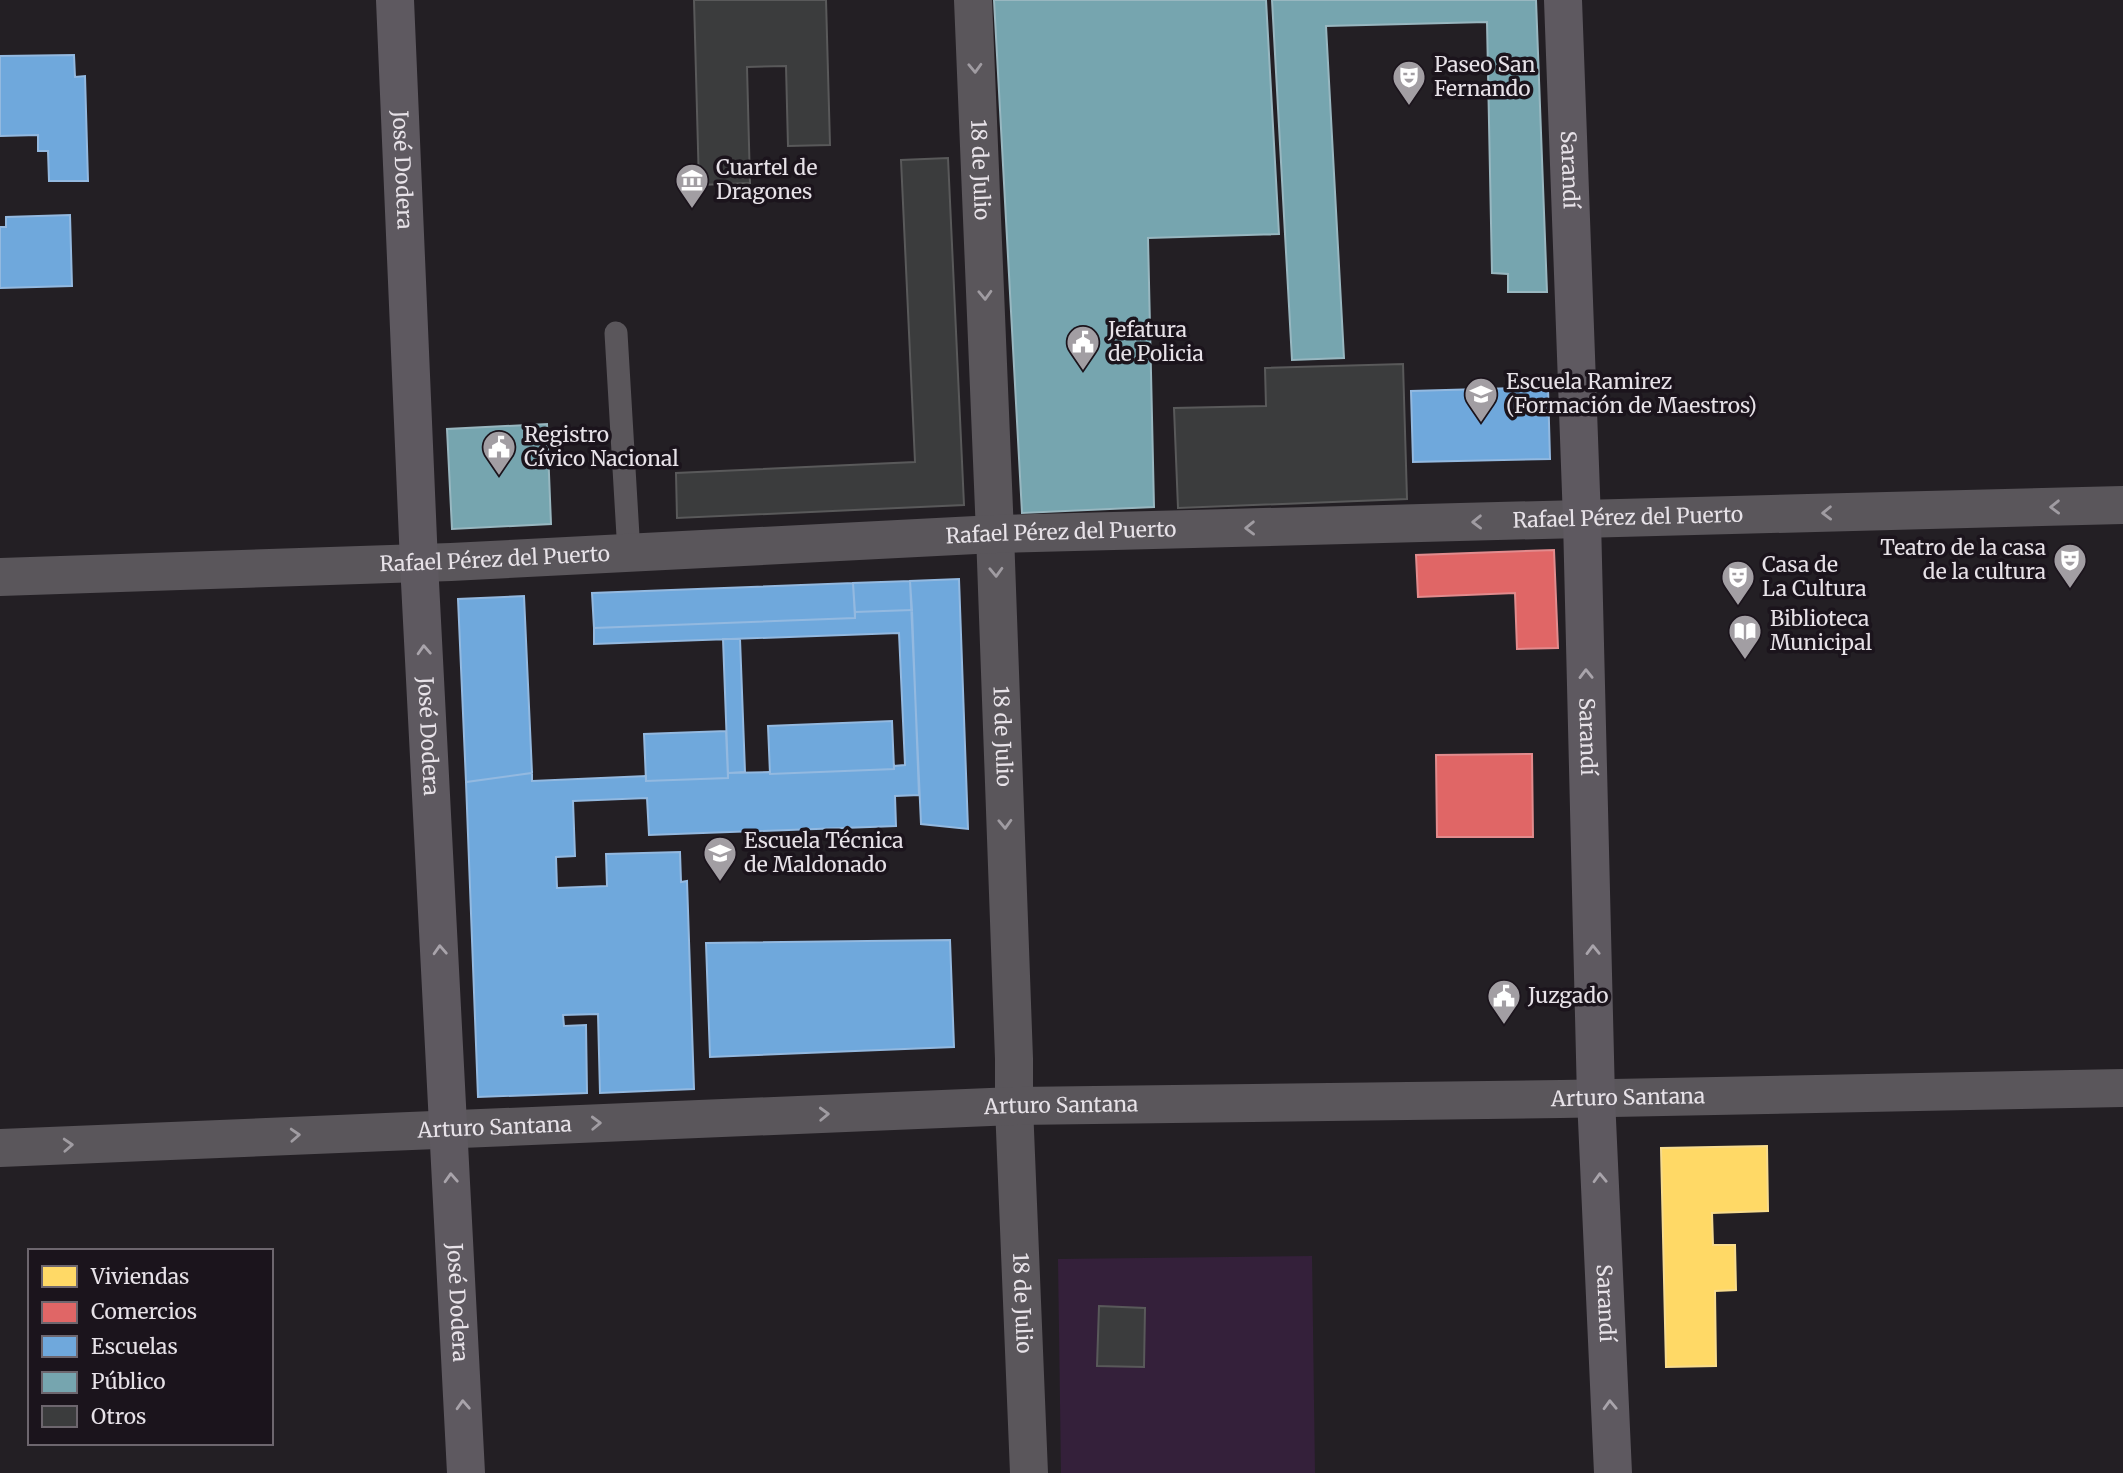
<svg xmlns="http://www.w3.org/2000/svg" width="2123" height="1473" font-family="Merriweather,serif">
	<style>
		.green { fill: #34203a }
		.homes { fill: #ffd966; stroke: #f8dc8d; stroke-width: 2 }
		.shops { fill: #e06666; stroke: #e28b8d; stroke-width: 2 }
		.schools { fill: #6fa8dc; stroke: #93b9e0; stroke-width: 2 }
		.public { fill: #76a5af; stroke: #98b7c0; stroke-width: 2 }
		.building { fill: #3b3c3d; stroke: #59595a; stroke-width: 2 }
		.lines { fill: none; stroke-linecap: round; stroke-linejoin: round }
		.lane { stroke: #5a565b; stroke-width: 23 }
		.street { stroke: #5a565b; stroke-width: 38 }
		.secondary { stroke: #5e5960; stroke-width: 38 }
		.oneway { stroke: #a09ca2 }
		.oneway2 { stroke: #a9a4ab }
		.labels { text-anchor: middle; stroke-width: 7; stroke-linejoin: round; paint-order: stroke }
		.poi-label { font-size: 21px; fill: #e7e2e8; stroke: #1b141c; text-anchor: start }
		.street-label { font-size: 21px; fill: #e7e2e8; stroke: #1b141c }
	</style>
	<rect width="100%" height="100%" fill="#231f24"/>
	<!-- green -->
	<path class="green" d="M 1312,1256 L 1315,1473 L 1061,1473 L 1058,1259 Z"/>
	<!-- homes -->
	<path class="homes" d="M 1767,1146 L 1768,1211 L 1712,1213 L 1713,1245 L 1735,1245 L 1736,1290 L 1715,1291 L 1716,1366 L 1666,1367 L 1661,1148 Z"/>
	<!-- shops -->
	<path class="shops" d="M 1554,550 L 1558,648 L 1517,649 L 1515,593 L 1418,597 L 1416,555 Z
		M 1532,754 L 1533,837 L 1437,837 L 1436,755 Z"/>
	<!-- schools -->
	<path class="schools" d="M 74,55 L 75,77 L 85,76 L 88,181 L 49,181 L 48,151 L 38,151 L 38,135 L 0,136 L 0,56 Z
		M 70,215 L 72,286 L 0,288 L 0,227 L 6,227 L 6,217 Z
		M 1548,387 L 1550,459 L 1413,462 L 1411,391 Z
		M 959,579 L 968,829 L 921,824 L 910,581 Z
		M 910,581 L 912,610 L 855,612 L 853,583 Z
		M 853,583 L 855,618 L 594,628 L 592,593 Z
		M 524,596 L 532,773 L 466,782 L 458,599 Z
		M 912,610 L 919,795 L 895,796 L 896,826 L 649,835 L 647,798 L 573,801 L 575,856 L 556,857 L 557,888 L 607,886 L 606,854 L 680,852 L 681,882 L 687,881 L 694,1089 L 600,1093 L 598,1014 L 563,1015 L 564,1026 L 586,1025 L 587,1093 L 478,1097 L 466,782 L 532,773 L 532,781 L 646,776 L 646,781 L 728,778 L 728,773 L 770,772 L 770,774 L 894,769 L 894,766 L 905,765 L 899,633 L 594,644 L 594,628 L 855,618 L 855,612 Z
		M 723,639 L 740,639 L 745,772 L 728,773 Z
		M 892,721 L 894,769 L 770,774 L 768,726 Z
		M 726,731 L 728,778 L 646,781 L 644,734 Z
		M 950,940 L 954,1047 L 710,1057 L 706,943 Z"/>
	<!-- public -->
	<path class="public" d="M 994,0 L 1266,0 L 1279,234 L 1148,238 L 1154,507 L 1022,513 Z
		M 1272,0 L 1536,0 L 1547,292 L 1508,292 L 1508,274 L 1492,273 L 1487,22 L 1326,26 L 1344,358 L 1292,360 Z
		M 547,424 L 551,524 L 452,529 L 447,429 Z"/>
	<!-- building -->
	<path class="building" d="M 694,0 L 826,0 L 830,145 L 788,146 L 786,66 L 747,67 L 750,183 L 699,185 Z
		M 948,158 L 964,505 L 677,518 L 676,473 L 915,462 L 901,160 Z
		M 1403,364 L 1407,499 L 1178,508 L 1174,408 L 1266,406 L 1265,368 Z
		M 1099,1306 L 1145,1308 L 1144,1367 L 1097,1366 Z"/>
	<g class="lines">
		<!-- lane -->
		<path class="lane" d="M 616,333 L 629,553"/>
		<!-- street -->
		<g class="street">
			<path id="s1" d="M 973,0 L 995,534 L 1014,1059 L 1014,1106 L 1029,1473"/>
			<path id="s2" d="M 0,577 L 451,562 L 995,534 L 2123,505"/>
			<path id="s3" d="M 0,1148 L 1014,1106 L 1561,1099 L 2123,1088"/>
		</g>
		<!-- secondary -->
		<g class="secondary">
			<path id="s4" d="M 395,0 L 419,563 L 466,1473"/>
			<path id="s5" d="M 1563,0 L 1582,520 L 1596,1098 L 1613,1473"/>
		</g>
	</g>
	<!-- one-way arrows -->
	<defs><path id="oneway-chevron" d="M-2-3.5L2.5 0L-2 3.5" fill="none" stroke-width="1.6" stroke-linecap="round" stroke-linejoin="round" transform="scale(1.75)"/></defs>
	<g class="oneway">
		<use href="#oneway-chevron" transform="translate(975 68) rotate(88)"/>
		<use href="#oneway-chevron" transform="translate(985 295) rotate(88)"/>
		<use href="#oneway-chevron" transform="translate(2055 507) rotate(179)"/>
		<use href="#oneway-chevron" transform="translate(1827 513) rotate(179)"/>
		<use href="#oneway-chevron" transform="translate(1477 522) rotate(179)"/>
		<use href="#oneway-chevron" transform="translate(1250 528) rotate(179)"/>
		<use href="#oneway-chevron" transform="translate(996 572) rotate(88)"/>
		<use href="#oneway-chevron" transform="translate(1005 824) rotate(88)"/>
		<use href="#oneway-chevron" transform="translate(824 1114) rotate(-2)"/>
		<use href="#oneway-chevron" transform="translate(596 1123) rotate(-2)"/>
		<use href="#oneway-chevron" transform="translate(295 1135) rotate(-3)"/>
		<use href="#oneway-chevron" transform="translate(68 1145) rotate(-3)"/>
	</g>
	<g class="oneway2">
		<use href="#oneway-chevron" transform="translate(424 650) rotate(-93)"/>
		<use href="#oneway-chevron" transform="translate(1586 674) rotate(-91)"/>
		<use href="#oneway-chevron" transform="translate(440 950) rotate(-93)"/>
		<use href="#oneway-chevron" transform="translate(1593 950) rotate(-91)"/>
		<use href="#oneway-chevron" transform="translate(451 1178) rotate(-93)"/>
		<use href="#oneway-chevron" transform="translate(1600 1178) rotate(-92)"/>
		<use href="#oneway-chevron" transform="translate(463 1405) rotate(-93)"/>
		<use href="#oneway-chevron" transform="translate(1610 1405) rotate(-92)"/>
	</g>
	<!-- icons -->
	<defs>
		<symbol id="theatre-pin" viewBox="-11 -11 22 30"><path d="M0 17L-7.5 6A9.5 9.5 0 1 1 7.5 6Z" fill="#a29ea3" stroke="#1b141c"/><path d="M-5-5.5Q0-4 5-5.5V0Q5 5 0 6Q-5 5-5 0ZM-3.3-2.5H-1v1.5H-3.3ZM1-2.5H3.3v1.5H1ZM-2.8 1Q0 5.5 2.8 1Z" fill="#fff"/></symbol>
		<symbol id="museum-pin" viewBox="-11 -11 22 30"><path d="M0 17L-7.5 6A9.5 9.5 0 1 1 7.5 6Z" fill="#a29ea3" stroke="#1b141c"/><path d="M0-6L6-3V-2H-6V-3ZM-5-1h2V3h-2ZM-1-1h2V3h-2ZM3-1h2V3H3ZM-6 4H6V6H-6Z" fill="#fff"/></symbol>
		<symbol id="civic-pin" viewBox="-11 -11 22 30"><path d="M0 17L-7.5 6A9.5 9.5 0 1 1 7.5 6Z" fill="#a29ea3" stroke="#1b141c"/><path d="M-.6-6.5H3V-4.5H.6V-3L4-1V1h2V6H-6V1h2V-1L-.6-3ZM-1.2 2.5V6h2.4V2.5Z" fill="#fff"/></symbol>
		<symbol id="university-pin" viewBox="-11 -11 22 30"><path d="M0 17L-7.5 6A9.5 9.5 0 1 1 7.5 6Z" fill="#a29ea3" stroke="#1b141c"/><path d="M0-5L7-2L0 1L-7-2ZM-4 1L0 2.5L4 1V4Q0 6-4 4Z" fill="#fff"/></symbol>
		<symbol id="library-pin" viewBox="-11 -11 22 30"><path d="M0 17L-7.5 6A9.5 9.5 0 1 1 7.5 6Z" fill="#a29ea3" stroke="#1b141c"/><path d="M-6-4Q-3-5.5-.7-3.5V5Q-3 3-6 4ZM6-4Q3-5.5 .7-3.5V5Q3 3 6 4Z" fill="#fff"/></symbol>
		<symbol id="school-pin" viewBox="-11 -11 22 30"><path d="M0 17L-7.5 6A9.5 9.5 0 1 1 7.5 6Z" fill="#a29ea3" stroke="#1b141c"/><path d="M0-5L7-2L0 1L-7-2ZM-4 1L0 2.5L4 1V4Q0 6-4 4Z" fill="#fff"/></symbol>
	</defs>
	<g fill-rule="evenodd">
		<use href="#theatre-pin" x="1390" y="58" width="38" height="52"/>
		<use href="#museum-pin" x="673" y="161" width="38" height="52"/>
		<use href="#civic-pin" x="1064" y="323" width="38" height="52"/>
		<use href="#university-pin" x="1462" y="375" width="38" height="52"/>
		<use href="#civic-pin" x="480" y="428" width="38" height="52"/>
		<use href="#theatre-pin" x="2051" y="541" width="38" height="52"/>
		<use href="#theatre-pin" x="1719" y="558" width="38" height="52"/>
		<use href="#library-pin" x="1726" y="612" width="38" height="52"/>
		<use href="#school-pin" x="701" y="834" width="38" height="52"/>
		<use href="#civic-pin" x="1485" y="977" width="38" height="52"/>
	</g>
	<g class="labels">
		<!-- poi labels -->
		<g class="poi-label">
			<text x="1434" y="72">Paseo San<tspan x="1434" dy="24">Fernando</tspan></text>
			<text x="716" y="175">Cuartel de<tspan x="716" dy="24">Dragones</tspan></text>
			<text x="1108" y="337">Jefatura<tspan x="1108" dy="24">de Policia</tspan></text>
			<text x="1506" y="389">Escuela Ramirez<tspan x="1506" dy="24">(Formación de Maestros)</tspan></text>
			<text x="524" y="442">Registro<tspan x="524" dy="24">Cívico Nacional</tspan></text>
			<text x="2046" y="555" text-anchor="end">Teatro de la casa<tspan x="2046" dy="24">de la cultura</tspan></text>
			<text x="1762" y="572">Casa de<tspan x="1762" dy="24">La Cultura</tspan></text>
			<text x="1770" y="626">Biblioteca<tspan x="1770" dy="24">Municipal</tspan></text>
			<text x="744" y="848">Escuela Técnica<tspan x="744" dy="24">de Maldonado</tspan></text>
			<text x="1528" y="1003">Juzgado</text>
		</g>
		<!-- street labels -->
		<g class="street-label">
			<text dy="7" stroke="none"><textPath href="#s4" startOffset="170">José Dodera</textPath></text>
			<text dy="7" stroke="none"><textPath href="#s1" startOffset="170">18 de Julio</textPath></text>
			<text dy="7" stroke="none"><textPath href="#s5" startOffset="170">Sarandí</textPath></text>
			<text dy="7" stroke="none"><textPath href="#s2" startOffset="1629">Rafael Pérez del Puerto</textPath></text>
			<text dy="7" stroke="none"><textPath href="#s2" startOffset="1062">Rafael Pérez del Puerto</textPath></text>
			<text dy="7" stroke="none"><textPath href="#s2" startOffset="495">Rafael Pérez del Puerto</textPath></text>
			<text dy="7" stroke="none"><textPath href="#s1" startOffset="737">18 de Julio</textPath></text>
			<text dy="7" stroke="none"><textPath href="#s4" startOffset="737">José Dodera</textPath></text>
			<text dy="7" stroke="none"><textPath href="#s5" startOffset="737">Sarandí</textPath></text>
			<text dy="7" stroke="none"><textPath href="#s3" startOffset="1629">Arturo Santana</textPath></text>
			<text dy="7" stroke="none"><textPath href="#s3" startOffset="1062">Arturo Santana</textPath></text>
			<text dy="7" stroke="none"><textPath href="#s3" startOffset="495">Arturo Santana</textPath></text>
			<text dy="7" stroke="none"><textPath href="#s4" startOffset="1304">José Dodera</textPath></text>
			<text dy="7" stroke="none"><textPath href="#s1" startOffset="1304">18 de Julio</textPath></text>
			<text dy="7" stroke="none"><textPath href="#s5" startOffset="1304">Sarandí</textPath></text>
		</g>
	</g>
	<!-- legend -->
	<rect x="28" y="1249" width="245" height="196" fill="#1b141c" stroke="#6d666e" stroke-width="2"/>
	<rect x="42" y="1266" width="35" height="21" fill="#ffd966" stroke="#6d666e" stroke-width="2"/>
	<text x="91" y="1284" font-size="21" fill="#e7e2e8">Viviendas</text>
	<rect x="42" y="1302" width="35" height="21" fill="#e06666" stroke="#6d666e" stroke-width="2"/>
	<text x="91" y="1319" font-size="21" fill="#e7e2e8">Comercios</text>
	<rect x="42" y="1336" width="35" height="21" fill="#6fa8dc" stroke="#6d666e" stroke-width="2"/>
	<text x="91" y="1354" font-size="21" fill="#e7e2e8">Escuelas</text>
	<rect x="42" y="1372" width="35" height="21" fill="#76a5af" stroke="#6d666e" stroke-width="2"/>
	<text x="91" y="1389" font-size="21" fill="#e7e2e8">Público</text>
	<rect x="42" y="1406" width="35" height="21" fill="#3b3c3d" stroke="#6d666e" stroke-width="2"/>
	<text x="91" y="1424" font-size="21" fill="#e7e2e8">Otros</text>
</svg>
